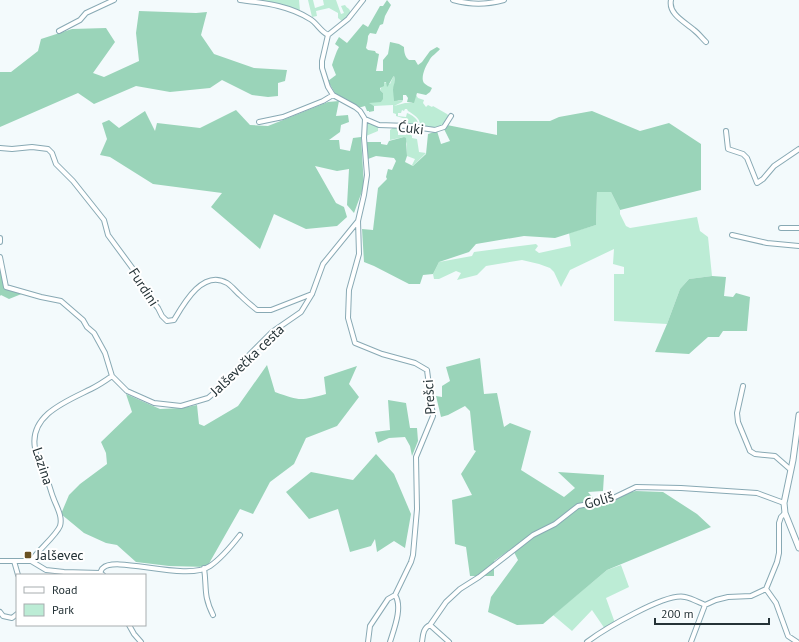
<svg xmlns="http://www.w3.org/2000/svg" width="799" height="642" font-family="'PT Sans',sans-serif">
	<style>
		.green { fill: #bcecd5 }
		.forest { fill: #9ad4b9 }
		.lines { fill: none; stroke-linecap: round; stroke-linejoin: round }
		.minor-casing { stroke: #88a9b4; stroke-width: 6 }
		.tertiary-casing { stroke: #88a9b4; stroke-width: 7 }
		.minor { stroke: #fff; stroke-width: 4 }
		.tertiary { stroke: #fff; stroke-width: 5 }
		.poi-dot { fill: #695122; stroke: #fff; stroke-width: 1.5 }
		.labels { text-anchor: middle; stroke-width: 4; stroke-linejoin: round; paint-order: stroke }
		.street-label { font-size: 14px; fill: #253337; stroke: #fff }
		.poi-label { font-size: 14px; fill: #253337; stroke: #fff; text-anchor: start }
	</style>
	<rect width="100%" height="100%" fill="#f3fafc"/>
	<!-- green -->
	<path class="green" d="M 258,0 L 299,0 L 300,11 Z
		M 308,0 L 313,0 L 315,8 L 324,5 L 323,0 L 336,0 L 341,14 L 344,13 L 341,6 L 345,5 C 346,7 348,8 349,9 C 353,14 346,19 343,22 L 338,18 L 338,13 L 329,8 L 316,11 L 317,16 L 312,17 Z
		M 394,76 C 397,86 389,91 398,101 L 403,100 L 402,102 L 394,106 L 405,103 L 412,103 L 416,95 L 418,98 L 424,100 L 423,103 L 426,107 L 428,105 L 432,107 L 433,106 L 447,114 L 449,116 L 448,122 L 439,129 L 420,127 C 421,118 414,115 408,111 L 407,109 L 405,109 L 404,111 L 402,110 L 401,113 L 398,113 L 398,116 L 406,117 L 407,113 C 412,115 417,118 418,123 L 416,125 L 405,125 L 406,119 L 396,116 L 396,114 L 393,113 L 393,105 L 374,106 L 369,104 L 369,102 L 381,102 L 383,93 L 380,90 L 384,82 L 390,84 L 393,77 Z
		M 366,122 L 378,125 L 378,131 L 366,136 Z
		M 398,126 L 398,135 L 406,135 L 406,128 L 401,128 L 401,126 L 417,129 L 418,131 L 413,131 L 411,135 L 412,136 L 412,138 L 417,139 L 419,152 L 426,153 L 413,166 L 412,165 L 415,159 L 407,156 L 407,144 L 404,137 L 390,140 L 390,130 L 394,127 Z
		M 597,192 L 611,192 L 620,210 L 620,214 L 626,226 L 630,228 L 697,217 L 700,231 L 708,237 L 712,276 L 689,279 L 680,289 L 667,324 L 614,321 L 614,274 L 624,274 L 624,267 L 613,264 L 614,249 L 570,270 L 561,287 L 554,272 L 550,268 L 539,264 L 522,260 L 486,266 L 477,275 L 457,280 L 461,273 L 456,271 L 439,279 L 434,279 L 433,274 L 439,262 L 472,256 L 474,252 L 536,244 L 538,246 L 535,250 L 539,253 L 571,246 L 569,233 L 596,225 Z
		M 621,565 L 629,587 L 606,598 L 615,623 L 605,629 L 592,610 L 572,631 L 553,615 L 607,570 Z"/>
	<!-- forest -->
	<path class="forest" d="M 387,0 L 391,5 L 385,16 L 383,24 L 380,25 L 376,34 L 370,33 L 368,36 C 368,40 367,43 366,48 L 368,50 L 375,51 L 376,53 L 379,54 L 376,71 L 383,71 L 383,60 L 388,54 L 390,42 L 399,44 L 404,47 C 404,52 405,57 409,60 L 415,60 L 418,65 L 422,62 L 430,51 L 437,47 L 440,49 C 437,53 431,56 429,61 C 426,65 420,78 424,83 C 426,85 430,87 432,88 L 430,92 L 426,95 L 417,93 L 414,103 L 407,102 L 408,98 L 406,95 L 403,95 L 403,100 L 394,101 C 394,98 393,93 393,90 C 393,85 396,82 394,76 L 393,77 L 388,86 L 387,87 L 386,82 L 384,82 L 384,86 L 380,88 L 380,90 L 383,93 L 383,99 L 381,102 L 369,103 L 374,106 L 374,111 L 369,112 L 369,111 L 367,111 L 365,106 L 358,108 L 335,93 L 328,81 L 336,75 L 332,65 C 334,59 336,52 339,47 L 335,44 L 339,37 L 347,43 L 363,24 L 368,27 L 380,6 L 383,6 Z
		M 139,11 L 196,13 L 207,12 L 201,35 L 214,54 L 254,68 L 287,70 L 285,81 L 278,83 L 278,96 L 268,97 L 252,95 L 222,80 L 210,88 L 170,92 L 136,86 L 94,104 L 78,93 L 0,127 L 0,72 L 11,72 L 38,51 L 41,39 L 72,29 L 106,28 L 115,42 L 93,73 L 104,77 L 139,61 L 136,33 Z
		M 339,101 L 336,116 L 348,115 L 349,122 L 341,125 L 340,132 L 329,140 L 339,140 L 340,149 L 350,151 L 353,138 L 361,137 L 364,186 L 354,213 L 347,205 L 349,169 L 337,171 L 315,166 L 336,203 L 344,207 L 347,217 L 337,226 L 306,229 L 274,214 L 260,249 L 211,207 L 222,193 L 153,184 L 110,157 L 100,155 L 107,139 L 102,123 L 109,120 L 119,128 L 145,111 L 155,131 L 157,123 L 200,128 L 236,110 L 250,125 L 268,126 L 328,102 Z
		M 592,111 L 640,131 L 669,123 L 701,144 L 701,190 L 620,210 L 611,192 L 597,192 L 596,225 L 555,238 L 524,236 L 476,244 L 469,252 L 439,262 L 433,274 L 423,275 L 420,284 L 409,284 L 374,266 L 364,262 L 362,229 L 373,230 L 378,188 L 387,179 L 386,177 L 388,169 L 392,170 L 396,161 L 394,158 L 376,156 L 368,159 L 366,142 L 381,142 L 381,144 L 387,145 L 389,141 L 404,137 L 406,138 L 407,156 L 405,162 L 413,166 L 426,154 L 428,134 L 437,131 L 441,144 L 450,141 L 444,129 L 447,125 L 497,135 L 497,121 L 550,121 L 559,117 Z
		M 0,262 L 6,288 L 24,293 L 9,299 L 1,295 L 0,296 Z
		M 712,276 L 726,277 L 724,296 L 733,297 L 736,293 L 750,297 L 747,331 L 723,331 L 719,337 L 708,337 L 689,354 L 655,352 L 667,324 L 680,289 L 689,279 Z
		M 480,358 L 484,394 L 497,393 L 504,427 L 510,423 L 531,431 L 521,470 L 564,497 L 575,488 L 558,472 L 604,475 L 603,491 L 588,492 L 594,499 L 636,491 L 663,492 L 697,514 L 711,527 L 607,570 L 543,624 L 517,625 L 488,612 L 491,597 L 518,560 L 512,548 L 494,561 L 494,576 L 470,576 L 466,547 L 455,544 L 452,500 L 472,495 L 461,474 L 476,451 L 474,450 L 470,411 L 465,406 L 448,415 L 441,417 L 436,396 L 442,397 L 442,386 L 450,381 L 446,367 Z
		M 267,365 L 275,392 C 300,401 300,401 326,394 L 324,377 L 357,366 L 349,384 L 359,397 L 337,426 L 306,438 L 294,464 L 270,482 L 253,514 L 240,509 L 207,567 L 169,566 L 136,562 L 117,545 L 106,543 L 84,533 L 61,514 L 69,495 L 80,484 L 107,464 L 106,453 L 101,442 L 132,412 L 126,394 L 160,409 L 182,408 L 197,405 L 199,424 L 204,426 L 238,406 Z
		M 388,400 L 406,403 L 410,428 L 417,428 L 418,441 L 412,456 L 410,446 L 405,437 L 389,438 L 378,443 L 375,432 L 390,430 Z
		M 376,454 L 394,474 L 411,514 L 405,548 L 394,541 L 377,552 L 375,539 L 371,546 L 350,552 L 338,509 L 309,519 L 286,492 L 311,472 L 353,480 Z"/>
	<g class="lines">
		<defs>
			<path id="minor" d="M 240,0 C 264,3 288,5 310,19 C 317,23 320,31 328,35
				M 363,0 L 348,19 L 328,35 L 322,61 L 322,68 L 328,87 L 333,95 L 355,107 L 360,111 L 365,119 L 364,138 L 367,175 L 364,195 L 358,221 L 359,254 L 349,290 L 348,318 L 355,343 L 382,354 L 415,363 L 427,370 L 433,416 L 416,457 L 417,509 L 413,555 L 411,562 L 395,595 L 388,599 L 370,626 L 368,642
				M 453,0 C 472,5 485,5 504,0
				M 671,0 C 668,14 685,22 694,30 C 698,33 702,38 706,42
				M 59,31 L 80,20 L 86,13 L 114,0
				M 365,119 L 379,125 L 408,126 L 435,130 L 444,127 L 451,116
				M 259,122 L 283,117 L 323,101 L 333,95
				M 726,131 L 728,149 L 743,154 L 747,158 L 757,183 L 763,179 L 774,166 L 799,149
				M 0,148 L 12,149 L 32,147 L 48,149 L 52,153 L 56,164 L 73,181 L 104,220 L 108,235 L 136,273 L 145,292 L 158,308 L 162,316 L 167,321 L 174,320 C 184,303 203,269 227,283 C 232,286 236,292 241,296 C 246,301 252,306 257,310 L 271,310 L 312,294
				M 781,228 L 799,228
				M 732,235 L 767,243 L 799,246
				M 0,238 L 0,242
				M 0,257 L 6,287 L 41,297 L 61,301 L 83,320 L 87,327 L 94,333 L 105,353 L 112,376 L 127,391 L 154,403 L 181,406 L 208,398 L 233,377 L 250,354 L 272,332 L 301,312 L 312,294 L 323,264 L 358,221
				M 743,386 L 737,413 L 738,422 L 750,451 L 755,454 L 775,456 L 791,470
				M 0,561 L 31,561 L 46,570 L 64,572 L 100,573 L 103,575
				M 14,561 L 18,575
				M 31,561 C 37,551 56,536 60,526 C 63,516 56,506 53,497 C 51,492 50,487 48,482 C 47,478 44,475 42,472 C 38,465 36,455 35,448 C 29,415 67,401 91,389 C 99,385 105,381 112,376
				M 204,568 C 207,588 203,595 213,615
				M 100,573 C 101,572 101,569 103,568 C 115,555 187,582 210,566 C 219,560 233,544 240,535
				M 766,589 L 776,603 L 788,636 L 797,642
				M 0,612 L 3,616 L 12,618 L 17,614
				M 129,625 L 134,634 L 141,642
				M 430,625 L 446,602 L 460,589 L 479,577 L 533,535 L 555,524 L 578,506 L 609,500 L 636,487 L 681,488 L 757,493 L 784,503
				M 390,642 C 394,629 403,607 395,595
				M 422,642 C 423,635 423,628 430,625 L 449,642
				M 587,642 C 603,630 666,592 685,597 C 691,598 698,602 705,605 L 716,600 L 728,597 L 751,596 L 766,589 L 777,562 L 779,553 L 779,523 L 781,517 L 785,513
				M 691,642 L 705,605"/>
			<path id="tertiary" d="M 799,415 L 793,460 L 784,503 L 785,513 L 799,548"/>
		</defs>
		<!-- minor casing -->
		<use href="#minor" class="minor-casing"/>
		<!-- tertiary casing -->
		<use href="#tertiary" class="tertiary-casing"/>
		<!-- minor -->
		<use href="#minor" class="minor"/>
		<!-- tertiary -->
		<use href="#tertiary" class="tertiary"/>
	</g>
	<!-- markers -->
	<rect class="poi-dot" x="24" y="551" width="8" height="8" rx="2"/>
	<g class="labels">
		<!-- street labels -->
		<g class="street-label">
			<text transform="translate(411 128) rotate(7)" y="5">Ćuki</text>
			<text transform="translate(144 287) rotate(57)" y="5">Furdini</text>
			<text transform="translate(247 360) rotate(-44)" y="5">Jalševečka cesta</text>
			<text transform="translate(429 397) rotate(-94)" y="5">Prešci</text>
			<text transform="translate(43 466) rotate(72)" y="5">Lazina</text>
			<text transform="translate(599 500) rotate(-16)" y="5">Goliš</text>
		</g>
		<!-- poi labels -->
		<g class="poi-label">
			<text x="36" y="560">Jalševec</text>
		</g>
	</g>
	<!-- legend -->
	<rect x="16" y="574" width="130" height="52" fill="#ffffff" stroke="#a8adaf"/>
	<rect x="24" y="587" width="20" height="6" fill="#ffffff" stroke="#a8adaf"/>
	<text x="52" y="594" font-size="12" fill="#253337">Road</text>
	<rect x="24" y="604" width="20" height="12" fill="#bcecd5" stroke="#a8adaf"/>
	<text x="52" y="614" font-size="12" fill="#253337">Park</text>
	<!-- scale -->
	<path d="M655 618v6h114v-6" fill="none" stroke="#253337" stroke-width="2"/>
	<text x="661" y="618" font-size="12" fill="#253337" stroke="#ffffff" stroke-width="3" paint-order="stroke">200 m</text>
</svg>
